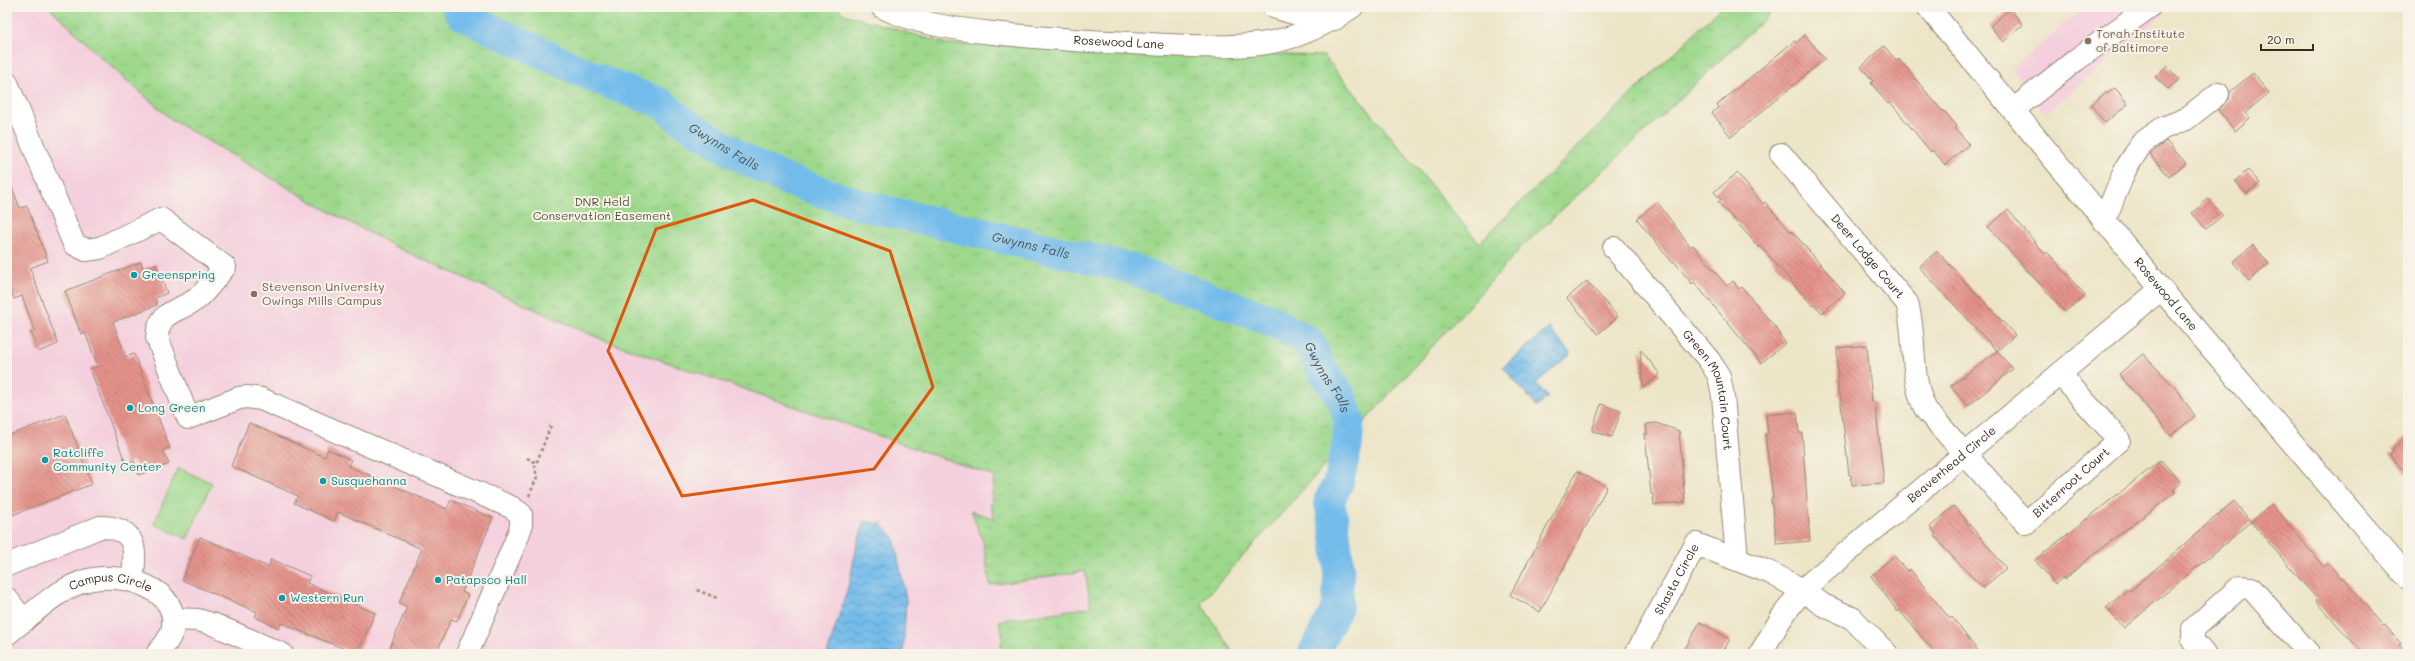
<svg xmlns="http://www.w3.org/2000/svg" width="2415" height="661" font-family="Mali,sans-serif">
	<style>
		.built { fill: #f4cfdd }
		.green { fill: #9dd88c; stroke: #6c8155 }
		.park { fill: url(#park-tufts); stroke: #6c8155 }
		.water { fill: url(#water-waves); stroke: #567284 }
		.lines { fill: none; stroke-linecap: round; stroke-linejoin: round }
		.river { stroke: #72bbea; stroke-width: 31 }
		.building { fill: url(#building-back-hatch) }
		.minor-casing { stroke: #948873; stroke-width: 24 }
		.path { stroke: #948873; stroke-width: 2.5; stroke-dasharray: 3 3; stroke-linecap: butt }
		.minor { stroke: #fff; stroke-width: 22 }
		.marked { fill: none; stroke: #df570d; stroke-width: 3; stroke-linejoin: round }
		.education-dot { fill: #8d6e63; stroke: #f7f3e8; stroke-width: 1.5 }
		.culture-dot { fill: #0f9aa8; stroke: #f7f3e8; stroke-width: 1.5 }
		.labels { text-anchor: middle; stroke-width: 4; stroke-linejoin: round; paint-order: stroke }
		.education-label { font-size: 12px; fill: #785e54; stroke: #f7f3e8; text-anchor: start }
		.street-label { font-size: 12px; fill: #3b2a1e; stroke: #f7f3e8 }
		.park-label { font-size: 12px; fill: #54563a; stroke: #f7f3e8 }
		.culture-label { font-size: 12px; fill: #0d838f; stroke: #f7f3e8; text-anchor: start }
		.water-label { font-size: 13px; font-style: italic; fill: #4c565b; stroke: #f7f3e8 }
	</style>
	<defs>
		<pattern id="park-tufts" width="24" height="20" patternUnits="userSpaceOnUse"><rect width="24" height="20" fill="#9dd88c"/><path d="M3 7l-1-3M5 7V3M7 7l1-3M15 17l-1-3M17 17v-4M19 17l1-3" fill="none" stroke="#88ba78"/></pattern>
		<pattern id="water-waves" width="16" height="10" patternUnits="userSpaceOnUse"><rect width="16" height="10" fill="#72bbea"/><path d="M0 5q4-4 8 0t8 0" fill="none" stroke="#5f98bd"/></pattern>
		<pattern id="building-back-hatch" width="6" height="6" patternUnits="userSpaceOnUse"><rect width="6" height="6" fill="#e4938b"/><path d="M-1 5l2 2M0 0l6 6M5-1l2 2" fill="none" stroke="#ba7871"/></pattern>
	</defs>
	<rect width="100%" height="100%" fill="#f7f3e8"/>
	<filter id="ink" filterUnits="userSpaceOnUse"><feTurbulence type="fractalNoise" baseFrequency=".025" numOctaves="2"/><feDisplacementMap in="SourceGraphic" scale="8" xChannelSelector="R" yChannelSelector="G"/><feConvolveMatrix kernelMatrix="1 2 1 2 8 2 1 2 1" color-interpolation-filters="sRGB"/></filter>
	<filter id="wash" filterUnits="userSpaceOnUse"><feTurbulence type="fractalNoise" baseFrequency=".012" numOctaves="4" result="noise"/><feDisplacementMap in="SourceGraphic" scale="16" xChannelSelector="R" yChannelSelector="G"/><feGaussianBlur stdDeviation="0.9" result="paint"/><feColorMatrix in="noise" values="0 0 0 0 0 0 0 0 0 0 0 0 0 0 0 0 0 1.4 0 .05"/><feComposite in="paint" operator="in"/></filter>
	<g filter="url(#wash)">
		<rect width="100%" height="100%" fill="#ede5c8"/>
		<!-- built -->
		<path class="built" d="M 7,7 L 49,7 L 107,63 L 172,120 L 330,212 L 398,248 L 836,421 L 994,476 L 991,507 L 996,519 L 971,511 L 983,541 L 990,585 L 1085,571 L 1091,607 L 1000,621 L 1003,637 L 999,654 L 7,654 Z
			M 2071,7 L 2171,7 L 2045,114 L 2012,68 L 2076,14 Z"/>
		<!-- green -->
		<path class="green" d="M 178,468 L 212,483 L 187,539 L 154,524 Z"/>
		<!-- park -->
		<path class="park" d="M 49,7 L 836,7 L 844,14 L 947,44 L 1324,56 L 1479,243 L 1721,7 L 1777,7 L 1520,249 L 1201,603 L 1234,654 L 999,654 L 1003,637 L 999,621 L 1091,607 L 1085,571 L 990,585 L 983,541 L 971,511 L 995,519 L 991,507 L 994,476 L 603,340 L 398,248 L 330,212 L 172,120 L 107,63 Z"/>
		<!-- water -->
		<path class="water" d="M 1549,328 L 1571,354 L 1536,383 L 1548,397 L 1537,407 L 1503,367 Z
			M 865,521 L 882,524 L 894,538 L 906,600 L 903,654 L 827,654 L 849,584 L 857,545 Z"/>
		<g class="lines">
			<!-- river -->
			<path class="river" id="s1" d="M 457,7 L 461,14 L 486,27 L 606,83 L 661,103 L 681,120 L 744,159 L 784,179 L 857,204 L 1129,268 L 1270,320 L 1308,341 L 1323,372 L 1342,398 L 1349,422 L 1347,446 L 1338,483 L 1329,501 L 1334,524 L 1339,567 L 1337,608 L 1313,654"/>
		</g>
		<g id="blocks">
			<!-- building -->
			<path class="building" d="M 2010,9 L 2023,25 L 2003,42 L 1990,26 Z
				M 1805,35 L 1825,59 L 1731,137 L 1712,113 L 1719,107 L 1717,105 L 1794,41 L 1796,43 Z
				M 1884,46 L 1897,61 L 1899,59 L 1942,111 L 1943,110 L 1957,126 L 1955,128 L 1969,144 L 1945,165 L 1933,150 L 1931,152 L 1890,102 L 1888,104 L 1871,83 L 1873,81 L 1861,67 Z
				M 2166,66 L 2179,79 L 2168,89 L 2155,77 Z
				M 2253,73 L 2269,93 L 2245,113 L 2250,118 L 2235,131 L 2218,110 L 2229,99 L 2230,92 Z
				M 2115,88 L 2128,104 L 2105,123 L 2091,105 L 2106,92 L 2107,94 Z
				M 2166,141 L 2186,163 L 2169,177 L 2150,154 Z
				M 2248,170 L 2260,183 L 2246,194 L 2235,181 Z
				M 1737,173 L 1763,204 L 1765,202 L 1791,232 L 1792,231 L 1845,293 L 1822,313 L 1815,305 L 1813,306 L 1760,246 L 1759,247 L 1718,202 L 1721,200 L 1714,192 Z
				M 8,177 L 20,208 L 27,206 L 48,261 L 30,268 L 58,344 L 38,352 L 31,332 L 35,331 L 22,296 L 14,299 L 7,281 Z
				M 2208,199 L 2223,215 L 2206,229 L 2192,213 Z
				M 1657,202 L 1691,247 L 1693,245 L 1727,286 L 1733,281 L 1739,289 L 1742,287 L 1780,333 L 1779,335 L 1786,343 L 1761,363 L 1694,282 L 1692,284 L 1674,261 L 1672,262 L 1637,219 Z
				M 2008,210 L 2045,254 L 2047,252 L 2085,295 L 2065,312 L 1988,227 Z
				M 2253,245 L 2269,264 L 2249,281 L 2233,262 Z
				M 1937,251 L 2015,335 L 1997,351 L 2013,369 L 1968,406 L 1951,386 L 1997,351 L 1919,267 Z
				M 141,262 L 143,269 L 156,264 L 167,293 L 155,298 L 157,305 L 113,322 L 126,357 L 134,354 L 170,448 L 163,450 L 169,464 L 139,475 L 134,461 L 126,464 L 90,369 L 98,366 L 85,333 L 81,334 L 65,291 Z
				M 1587,281 L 1618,317 L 1598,334 L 1567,298 Z
				M 1867,345 L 1872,403 L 1875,402 L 1884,483 L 1852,485 L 1851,475 L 1849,475 L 1840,395 L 1838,395 L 1837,348 Z
				M 1640,349 L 1660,374 L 1643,388 Z
				M 2143,354 L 2178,391 L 2195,416 L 2171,436 L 2119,374 Z
				M 1601,404 L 1621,411 L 1612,437 L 1592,431 Z
				M 1797,412 L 1799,433 L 1802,433 L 1810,541 L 1777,544 L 1771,498 L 1773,498 L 1765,434 L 1768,434 L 1766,415 Z
				M 65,414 L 92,484 L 7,517 L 7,436 Z
				M 249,423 L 325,457 L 328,449 L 351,460 L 348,466 L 447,509 L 451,500 L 493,518 L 462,592 L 468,595 L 457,621 L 451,619 L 436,654 L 387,654 L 407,607 L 399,603 L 422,549 L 338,512 L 334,521 L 294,503 L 298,496 L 231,466 Z
				M 1656,423 L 1679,431 L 1685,502 L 1654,505 L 1653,494 L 1651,494 L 1645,434 L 1647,434 L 1646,424 Z
				M 2408,436 L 2408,476 L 2390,454 L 2394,451 L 2392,449 Z
				M 2161,460 L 2181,483 L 2173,490 L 2176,492 L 2095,553 L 2065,579 L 2063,577 L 2055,584 L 2035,560 Z
				M 1577,471 L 1607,487 L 1540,612 L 1510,595 Z
				M 2234,501 L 2251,522 L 2272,504 L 2324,567 L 2328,563 L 2341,578 L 2343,577 L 2383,626 L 2385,625 L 2401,644 L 2399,645 L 2407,654 L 2364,654 L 2315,601 L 2317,599 L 2251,522 L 2124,628 L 2106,608 L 2128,589 L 2130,591 Z
				M 1954,506 L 2006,568 L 1983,588 L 1947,551 L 1934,535 L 1936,534 L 1930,527 Z
				M 200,537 L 268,567 L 271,559 L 310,576 L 307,583 L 375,613 L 357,654 L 281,623 L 279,628 L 255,617 L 257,612 L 182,580 Z
				M 1894,556 L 1907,571 L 1910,569 L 1950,619 L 1952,617 L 1980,654 L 1936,654 L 1899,610 L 1898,612 L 1871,576 Z
				M 1700,622 L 1730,639 L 1722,654 L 1682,654 Z"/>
		</g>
	</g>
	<g filter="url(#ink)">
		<use href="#blocks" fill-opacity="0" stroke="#948873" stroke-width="1"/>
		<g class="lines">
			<defs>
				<g id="minor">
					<path id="s2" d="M 882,7 C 917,24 955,29 993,33 C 1039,38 1084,41 1130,43 C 1173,45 1217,49 1260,44 C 1293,40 1325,25 1352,7"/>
					<path d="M 1273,7 L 1297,14 L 1335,19"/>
					<path id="s3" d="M 1928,7 L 2161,289 L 2408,578"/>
					<path d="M 7,83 L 74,244 L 86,250 L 100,248 L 161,219 L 225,267 C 216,277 208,289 198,298 C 180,312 159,309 157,337 L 188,418 L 239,398 L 247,397 L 261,399 L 511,507 L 521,514 L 521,527 L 515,543 L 467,654"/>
					<path d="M 2013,110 L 2076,60 L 2149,7"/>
					<path id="s4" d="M 1781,154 L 1907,303 C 1917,338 1909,378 1926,410 L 2026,523 L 2119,440 L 2060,374"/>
					<path d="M 2104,221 L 2125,170 L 2142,143 L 2163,128 L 2186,119 L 2218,94"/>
					<path id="s5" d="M 1614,248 L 1709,360 L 1719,376 L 1723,396 L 1737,559"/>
					<path d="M 7,565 L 100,527 C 137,527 137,550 132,580"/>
					<path d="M 7,599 L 24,621"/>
					<path d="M 173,619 L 198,620 L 215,625 L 282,654"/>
					<path id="s6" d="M 7,634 C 33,614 56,589 88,580 C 120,571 183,588 172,631 C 170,639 163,647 157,654"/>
					<path id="s7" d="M 1636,654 L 1696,544 L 1771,573 L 1802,590 L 1823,605 L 1852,618 L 1887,654"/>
					<path id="s8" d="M 1760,654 L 1782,617 L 1802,590 L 2161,289"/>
					<path d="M 2204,654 L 2193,641 L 2193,629 L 2240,587 L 2251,588 L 2309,654"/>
				</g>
			</defs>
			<!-- minor casing -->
			<use href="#minor" class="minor-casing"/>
			<!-- path -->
			<path class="path" d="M 527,458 L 537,463
				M 529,496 L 537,477 L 535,467 L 551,425
				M 697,590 L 717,598"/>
			<!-- minor -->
			<use href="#minor" class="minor"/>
		</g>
	</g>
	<!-- marked area -->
	<path class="marked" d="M 753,200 L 890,251 L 933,387 L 874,469 L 682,496 L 608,351 L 656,229 Z"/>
	<!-- markers -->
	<g class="education-dot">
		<circle cx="2088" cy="41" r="4"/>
		<circle cx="254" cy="294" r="4"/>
	</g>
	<g class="culture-dot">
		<circle cx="134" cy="275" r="4"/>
		<circle cx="130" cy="408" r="4"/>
		<circle cx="45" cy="460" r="4"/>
		<circle cx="323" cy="481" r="4"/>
		<circle cx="438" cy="580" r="4"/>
		<circle cx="282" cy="598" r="4"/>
	</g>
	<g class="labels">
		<!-- education labels -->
		<g class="education-label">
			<text x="2096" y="38">Torah Institute<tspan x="2096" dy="14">of Baltimore</tspan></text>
			<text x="262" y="291">Stevenson University<tspan x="262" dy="14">Owings Mills Campus</tspan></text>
		</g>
		<!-- street labels -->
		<g class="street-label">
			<text dy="4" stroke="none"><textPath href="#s2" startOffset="241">Rosewood Lane</textPath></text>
			<text dy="4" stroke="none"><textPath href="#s4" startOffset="134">Deer Lodge Court</textPath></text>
			<text dy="4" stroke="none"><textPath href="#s3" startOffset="373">Rosewood Lane</textPath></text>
			<text dy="4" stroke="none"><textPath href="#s5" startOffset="175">Green Mountain Court</textPath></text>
			<text dy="4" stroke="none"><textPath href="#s8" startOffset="272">Beaverhead Circle</textPath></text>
			<text dy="4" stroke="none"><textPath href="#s4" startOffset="516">Bitterroot Court</textPath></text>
			<text dy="4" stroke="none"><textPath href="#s7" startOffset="85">Shasta Circle</textPath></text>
			<text dy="4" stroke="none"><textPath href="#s6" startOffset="121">Campus Circle</textPath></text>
		</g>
		<!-- park labels -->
		<g class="park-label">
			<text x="602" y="206">DNR Held<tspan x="602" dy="14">Conservation Easement</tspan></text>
		</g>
		<!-- culture labels -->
		<g class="culture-label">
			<text x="142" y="279">Greenspring</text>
			<text x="138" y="412">Long Green</text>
			<text x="53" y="457">Ratcliffe<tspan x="53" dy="14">Community Center</tspan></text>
			<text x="331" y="485">Susquehanna</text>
			<text x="446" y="584">Patapsco Hall</text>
			<text x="290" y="602">Western Run</text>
		</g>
		<!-- water labels -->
		<g class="water-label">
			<text dy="5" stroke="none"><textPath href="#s1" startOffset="304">Gwynns Falls</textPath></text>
			<text dy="5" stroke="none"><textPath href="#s1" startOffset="628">Gwynns Falls</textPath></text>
			<text dy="5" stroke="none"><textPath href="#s1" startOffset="964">Gwynns Falls</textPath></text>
		</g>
	</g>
	<!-- margin -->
	<rect width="2415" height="661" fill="none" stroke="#f7f3e8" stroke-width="24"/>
	<!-- scale -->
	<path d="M2261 44v6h52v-6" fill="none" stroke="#3b2a1e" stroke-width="2"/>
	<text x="2267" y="44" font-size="12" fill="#3b2a1e" stroke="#f7f3e8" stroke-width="3" paint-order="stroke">20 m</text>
</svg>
